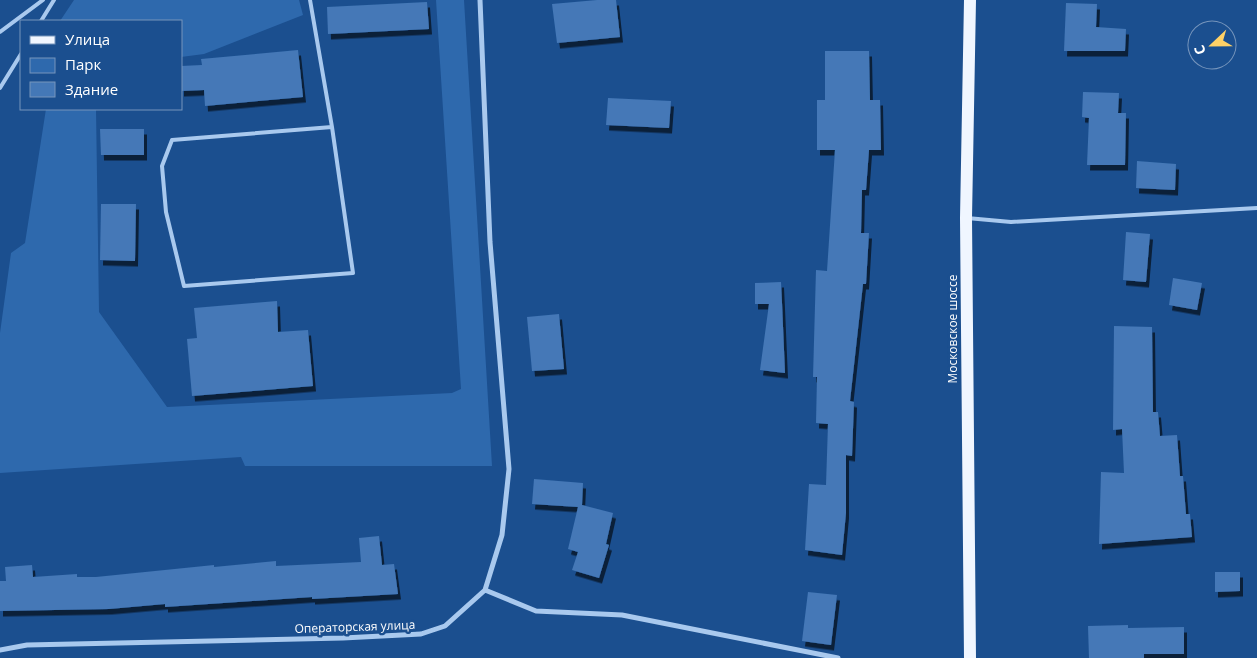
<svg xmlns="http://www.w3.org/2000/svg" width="1257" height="658" font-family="'Open Sans',sans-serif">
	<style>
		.green { fill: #2e69ad }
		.building { fill: #4478b7; filter: url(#shadow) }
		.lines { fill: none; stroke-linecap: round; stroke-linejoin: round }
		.service { stroke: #a9c9ee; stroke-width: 4 }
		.minor { stroke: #a9c9ee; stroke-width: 5 }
		.primary { stroke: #f0f6ff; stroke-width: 12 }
		.labels { text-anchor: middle; stroke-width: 5; stroke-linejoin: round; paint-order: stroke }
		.street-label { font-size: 12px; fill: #fff; stroke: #1b4f8f }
	</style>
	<defs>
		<filter id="shadow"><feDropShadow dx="3" dy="5.5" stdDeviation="0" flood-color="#0009"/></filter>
	</defs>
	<rect width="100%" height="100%" fill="#1b4f8f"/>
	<!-- green -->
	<path class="green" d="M 74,0 L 299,0 L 303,15 L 204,54 L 181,57 L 181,21 L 60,21 Z
		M 436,0 L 464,0 L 492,466 L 245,466 L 241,457 L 0,473 L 0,333 L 11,253 L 25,243 L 46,109 L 96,109 L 99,312 L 167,407 L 452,393 L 461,389 Z"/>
	<!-- building -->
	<path class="building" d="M 597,0 L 616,0 L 620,37 L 557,43 L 552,4 Z
		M 427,2 L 429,29 L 328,34 L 327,7 Z
		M 1066,3 L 1097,4 L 1096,27 L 1126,29 L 1125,51 L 1064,51 Z
		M 298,50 L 303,97 L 205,106 L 204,90 L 181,91 L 181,66 L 202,65 L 201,59 Z
		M 825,51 L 869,51 L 870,100 L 880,100 L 881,150 L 869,150 L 866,190 L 862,190 L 861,233 L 869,233 L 866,284 L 863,284 L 850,401 L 854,402 L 852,456 L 846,455 L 846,513 L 842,555 L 805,550 L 809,484 L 826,485 L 828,424 L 816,423 L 817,377 L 813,377 L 816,270 L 827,271 L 835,150 L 817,150 L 817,100 L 825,100 Z
		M 1083,92 L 1119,93 L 1118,113 L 1126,113 L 1125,165 L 1087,165 L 1089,118 L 1082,117 Z
		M 608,98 L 671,101 L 669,128 L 606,125 Z
		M 100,129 L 144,129 L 144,155 L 101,155 Z
		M 1137,161 L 1176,164 L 1175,190 L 1136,188 Z
		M 101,204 L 136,204 L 135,261 L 100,260 Z
		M 1126,232 L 1150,234 L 1146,282 L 1123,280 Z
		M 1173,278 L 1202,283 L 1197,310 L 1169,305 Z
		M 781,282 L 782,303 L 785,373 L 760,370 L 769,304 L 755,304 L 755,283 Z
		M 277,301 L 278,332 L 308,330 L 313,386 L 192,396 L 187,339 L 197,338 L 194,308 Z
		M 559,314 L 564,369 L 532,371 L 527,317 Z
		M 1114,326 L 1152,327 L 1153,412 L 1158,412 L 1160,436 L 1177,435 L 1180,476 L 1183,476 L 1186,514 L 1190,514 L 1192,537 L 1099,544 L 1101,472 L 1124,473 L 1122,429 L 1113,430 Z
		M 534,479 L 583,483 L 582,505 L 613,513 L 606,544 L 609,545 L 599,578 L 572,570 L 578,552 L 568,549 L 578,507 L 532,504 Z
		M 379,536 L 382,565 L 394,564 L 398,594 L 312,599 L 312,597 L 165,607 L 165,604 L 109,609 L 0,611 L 0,581 L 6,581 L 5,567 L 32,565 L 33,577 L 77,574 L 77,577 L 96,577 L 214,565 L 214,567 L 276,561 L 276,566 L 361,562 L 359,538 Z
		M 1215,572 L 1240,572 L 1240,591 L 1215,592 Z
		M 808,592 L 837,595 L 831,645 L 802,641 Z
		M 1128,625 L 1128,628 L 1184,627 L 1184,654 L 1144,654 L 1144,658 L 1089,658 L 1088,626 Z"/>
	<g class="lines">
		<!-- service -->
		<path class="service" d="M 310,0 L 332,127 L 353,273 L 184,286 L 166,212 L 162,166 L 172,140 L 332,127
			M 41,21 L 54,0
			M 0,32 L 43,0
			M 0,88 L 21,54
			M 967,218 L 1011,222 L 1257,208"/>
		<!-- minor -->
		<path class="minor" d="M 480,0 L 490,242 L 509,469 L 502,535 L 485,590
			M 0,650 L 27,645 L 343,638 L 421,634 L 445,626 L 485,590 L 536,611 L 622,615 L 838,658"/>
		<!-- primary -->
		<path class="primary" d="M 970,658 L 966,218 L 970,0"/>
	</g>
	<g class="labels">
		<!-- street labels -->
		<g class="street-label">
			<text transform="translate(953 329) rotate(-90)" y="4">Московское шоссе</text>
			<text transform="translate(355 627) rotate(-2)" y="4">Операторская улица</text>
		</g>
	</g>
	<!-- legend -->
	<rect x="20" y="20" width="162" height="90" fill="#1b4f8f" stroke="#7695bc"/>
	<rect x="30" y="36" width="25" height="8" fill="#f0f6ff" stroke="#7695bc"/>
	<text x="65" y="45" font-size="15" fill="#ffffff">Улица</text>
	<rect x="30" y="58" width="25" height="15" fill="#2e69ad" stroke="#7695bc"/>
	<text x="65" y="70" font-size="15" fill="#ffffff">Парк</text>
	<rect x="30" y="82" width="25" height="15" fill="#4478b7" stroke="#7695bc"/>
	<text x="65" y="95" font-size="15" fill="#ffffff">Здание</text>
	<!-- north arrow -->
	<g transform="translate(1212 45) rotate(248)"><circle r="24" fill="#1b4f8f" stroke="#7695bc"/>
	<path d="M0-4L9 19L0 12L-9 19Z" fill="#ffd166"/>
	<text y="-8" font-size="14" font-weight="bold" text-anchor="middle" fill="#ffffff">С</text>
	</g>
</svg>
